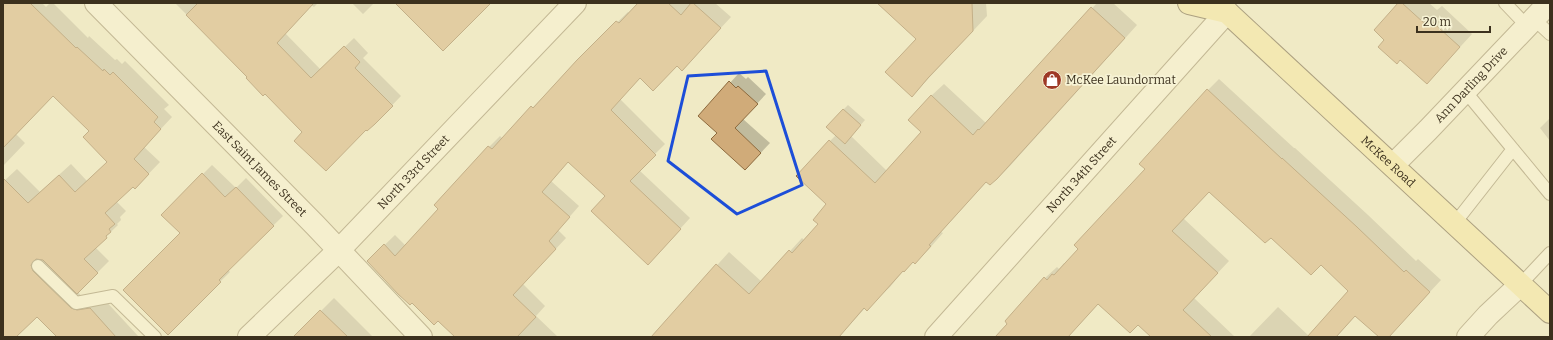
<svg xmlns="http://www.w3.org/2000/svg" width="1553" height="340" font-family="Bitter,serif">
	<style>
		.shadow { fill: #0003 }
		.building { fill: #d0ab79; stroke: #8d6a3e }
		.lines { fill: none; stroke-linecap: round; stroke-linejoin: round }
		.lane-casing { stroke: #8c7d5a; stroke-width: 14 }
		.street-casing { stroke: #8c7d5a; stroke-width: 24 }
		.primary-casing { stroke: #5a492e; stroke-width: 24 }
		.lane { stroke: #faf6d9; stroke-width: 12 }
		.street { stroke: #faf6d9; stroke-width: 22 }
		.primary { stroke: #f5e79c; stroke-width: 22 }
		.marked { fill: none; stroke: #1d4ed8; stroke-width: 3; stroke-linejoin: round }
		.labels { text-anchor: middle; stroke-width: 3.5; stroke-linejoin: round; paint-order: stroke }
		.poi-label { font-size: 12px; fill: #3c311e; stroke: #f7f3d5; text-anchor: start }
		.street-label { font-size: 12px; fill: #3c311e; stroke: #f7f3d5 }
	</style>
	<rect width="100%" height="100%" fill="#f0eac5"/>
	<!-- shadow -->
	<path class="shadow" d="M 3,3 L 42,3 L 46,7 L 50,3 L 53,3 L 88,38 L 89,36 L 115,60 L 117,59 L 122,64 L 125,61 L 169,105 L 164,109 L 172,117 L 144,147 L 160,162 L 135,188 L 133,186 L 116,201 L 126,211 L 120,217 L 121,220 L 117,224 L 118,225 L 95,247 L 109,261 L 78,292 L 82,297 L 102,297 L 139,337 L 58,337 L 37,315 L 15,337 L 3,337 L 3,182 L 17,169 L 40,192 L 71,164 L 87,181 L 108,162 L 90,131 L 54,95 L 16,134 L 25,143 L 3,166 Z
		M 175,3 L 318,3 L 314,7 L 311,5 L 285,33 L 321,70 L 354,38 L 368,53 L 363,58 L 401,96 L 375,123 L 304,132 Z
		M 352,3 L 374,3 L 363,14 Z
		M 639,3 L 690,3 L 691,4 L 692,3 L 715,3 L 731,17 L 692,59 L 641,77 L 620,99 L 665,144 L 639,170 L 690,218 L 658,253 L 607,196 L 568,161 L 551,181 L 579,206 L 558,230 L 566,238 L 523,284 L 545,306 L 536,316 L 558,337 L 456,337 L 438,320 L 368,261 L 395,235 L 406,246 L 439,208 L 435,205 L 489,147 L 500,136 L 503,139 L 578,60 L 628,12 L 629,13 Z
		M 879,3 L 986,3 L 987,16 L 912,96 L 917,38 Z
		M 1097,3 L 1113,3 L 1137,25 L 1010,166 L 997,179 L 987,181 L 941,232 L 943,233 L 928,250 L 915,262 L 914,261 L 904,270 L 890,287 L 867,309 L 865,308 L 839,337 L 652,337 L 729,252 L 762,282 L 802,238 L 805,241 L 820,224 L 828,204 L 830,141 L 836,135 L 843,110 L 848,105 L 865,120 L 851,136 L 887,171 L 923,132 L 931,96 L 944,84 L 986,123 Z
		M 1400,3 L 1429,3 L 1437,10 L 1442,6 L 1472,34 L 1439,70 L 1385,40 Z
		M 739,73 L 746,79 L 748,77 L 766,94 L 743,119 L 770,143 L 754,160 L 719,133 L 700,116 Z
		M 1219,79 L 1294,148 L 1295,148 L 1368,215 L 1416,261 L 1418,259 L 1441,280 L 1388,337 L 1380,337 L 1356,315 L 1336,337 L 1249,337 L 1278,307 L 1309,336 L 1350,291 L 1321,264 L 1271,236 L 1210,191 L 1183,218 L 1229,261 L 1194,298 L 1235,337 L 1152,337 L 1138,324 L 1099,303 L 1069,335 L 1071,337 L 996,337 L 1008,323 L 1006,321 L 1045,278 L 1057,267 L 1059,269 L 1064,263 L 1066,264 L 1146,169 L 1208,90 Z
		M 1550,118 L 1550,141 L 1540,128 Z
		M 212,165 L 236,188 L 246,178 L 283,216 L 228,270 L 230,272 L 168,333 L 181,233 L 162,215 Z
		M 334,298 L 373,337 L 295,337 Z"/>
	<!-- building -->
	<path class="building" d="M 3,3 L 30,3 L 76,48 L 77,47 L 103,71 L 104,69 L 110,75 L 113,72 L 158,117 L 154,122 L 161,129 L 134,159 L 149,174 L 135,189 L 133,187 L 105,213 L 115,224 L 109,229 L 111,232 L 106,236 L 107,238 L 84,259 L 98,273 L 77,294 L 43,260 L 36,259 L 31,265 L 33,271 L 71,308 L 77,310 L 90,308 L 116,337 L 57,337 L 37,317 L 16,337 L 3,337 L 3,178 L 28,203 L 59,175 L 75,192 L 107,162 L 83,137 L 89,131 L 53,96 L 3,148 Z
		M 198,3 L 314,3 L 277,43 L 311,78 L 344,46 L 360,62 L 355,68 L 393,106 L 375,124 L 367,131 L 366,130 L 326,171 L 294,141 L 302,132 L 265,94 L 263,96 L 246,78 L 247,77 L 186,15 Z
		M 395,3 L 491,3 L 443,51 Z
		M 638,3 L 668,3 L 681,15 L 691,3 L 693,3 L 721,28 L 682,71 L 677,66 L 653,91 L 640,78 L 611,110 L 656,155 L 630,181 L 681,229 L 648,265 L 591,211 L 605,196 L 568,162 L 542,192 L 570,217 L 549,241 L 556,249 L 513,295 L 536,317 L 517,337 L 455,337 L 438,321 L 434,325 L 412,303 L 410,305 L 398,294 L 367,261 L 384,244 L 395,256 L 438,209 L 434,205 L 488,146 L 492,149 L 531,106 L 533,108 L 577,60 L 616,21 L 619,23 Z
		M 877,3 L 972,3 L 973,31 L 928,78 L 912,97 L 885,72 L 916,39 Z
		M 1398,3 L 1402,3 L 1424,23 L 1428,18 L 1460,47 L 1427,84 L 1400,60 L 1397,64 L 1378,47 L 1384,40 L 1374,30 Z
		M 1091,7 L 1125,38 L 997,179 L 990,185 L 986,182 L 929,245 L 931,246 L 915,264 L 913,262 L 904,272 L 903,271 L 877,300 L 867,311 L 864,308 L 839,337 L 651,337 L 716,264 L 749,294 L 789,250 L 792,253 L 818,224 L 813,220 L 826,204 L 796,176 L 829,140 L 875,183 L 921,132 L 908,120 L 931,95 L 973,135 L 978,129 L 979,130 Z
		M 729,81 L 736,88 L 738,86 L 758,104 L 735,128 L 761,153 L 745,170 L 711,139 L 717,133 L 698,116 Z
		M 1207,89 L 1282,159 L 1282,158 L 1357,227 L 1404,272 L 1406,270 L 1430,292 L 1389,337 L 1379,337 L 1355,316 L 1336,337 L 1307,337 L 1348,291 L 1321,265 L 1311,275 L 1271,238 L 1265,243 L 1209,192 L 1172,231 L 1218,273 L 1183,310 L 1212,337 L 1151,337 L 1138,325 L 1130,333 L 1098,304 L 1068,337 L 995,337 L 1007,324 L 1005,321 L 1044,277 L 1047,280 L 1052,274 L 1054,275 L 1078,249 L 1074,245 L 1145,169 L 1139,164 Z
		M 843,109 L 861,125 L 845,144 L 826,127 Z
		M 202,173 L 225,197 L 236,187 L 274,226 L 219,280 L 221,282 L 168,335 L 123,290 L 180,233 L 161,215 Z
		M 320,310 L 348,337 L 293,337 Z"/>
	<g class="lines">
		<defs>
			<path id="lane" d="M 1505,3 L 1527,26
				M 1534,19 L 1550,34
				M 1465,91 L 1550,194
				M 1455,223 L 1513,149
				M 38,266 L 76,303 L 113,296 L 155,337
				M 1521,284 L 1550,253"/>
			<g id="street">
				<path id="s1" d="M 96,3 L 315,225 L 421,337"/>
				<path id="s2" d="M 1393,165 L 1428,130 L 1549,3"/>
				<path id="s3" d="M 249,337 L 339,250 L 575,3"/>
				<path id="s4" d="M 936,337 L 1227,12"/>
				<path d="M 1468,337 L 1488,315 L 1521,284"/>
			</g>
			<g id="primary">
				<path id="s5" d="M 1189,3 L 1227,12 L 1550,312"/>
			</g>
		</defs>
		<!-- lane casing -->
		<use href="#lane" class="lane-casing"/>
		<!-- street casing -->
		<use href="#street" class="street-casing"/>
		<!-- primary casing -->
		<use href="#primary" class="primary-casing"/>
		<!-- lane -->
		<use href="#lane" class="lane"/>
		<!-- street -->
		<use href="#street" class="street"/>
		<!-- primary -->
		<use href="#primary" class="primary"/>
	</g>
	<!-- marked area -->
	<path d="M0 0H1553V340H0ZM 766,71 L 802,185 L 737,214 L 668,161 L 688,76 Z" fill="#f0eac5" fill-opacity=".55" fill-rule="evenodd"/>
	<path class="marked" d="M 766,71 L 802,185 L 737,214 L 668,161 L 688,76 Z"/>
	<!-- icons -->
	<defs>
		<symbol id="shop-disc" viewBox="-11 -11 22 22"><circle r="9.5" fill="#9e3927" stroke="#f7f3d5"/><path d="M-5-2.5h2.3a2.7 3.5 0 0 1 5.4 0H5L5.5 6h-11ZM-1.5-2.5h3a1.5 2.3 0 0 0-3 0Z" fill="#fff"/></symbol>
	</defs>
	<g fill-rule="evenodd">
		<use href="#shop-disc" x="1041" y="69" width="22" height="22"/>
	</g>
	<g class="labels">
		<!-- poi labels -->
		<g class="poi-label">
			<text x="1066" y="84">McKee Laundormat</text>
		</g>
		<!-- street labels -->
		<g class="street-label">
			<text dy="4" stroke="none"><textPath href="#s2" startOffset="112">Ann Darling Drive</textPath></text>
			<text dy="4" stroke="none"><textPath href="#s5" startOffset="259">McKee Road</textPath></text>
			<text dy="4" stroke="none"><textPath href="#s1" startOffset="233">East Saint James Street</textPath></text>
			<text dy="4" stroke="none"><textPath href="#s3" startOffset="233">North 33rd Street</textPath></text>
			<text dy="4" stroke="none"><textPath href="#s4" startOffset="218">North 34th Street</textPath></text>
		</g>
	</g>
	<!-- border -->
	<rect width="1553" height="340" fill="none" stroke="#3c311e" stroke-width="8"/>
	<!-- scale -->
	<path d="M1417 26v6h73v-6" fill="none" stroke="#3c311e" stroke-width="2"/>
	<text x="1423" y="26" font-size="12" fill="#3c311e" stroke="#f7f3d5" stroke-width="3" paint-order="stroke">20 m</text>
</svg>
